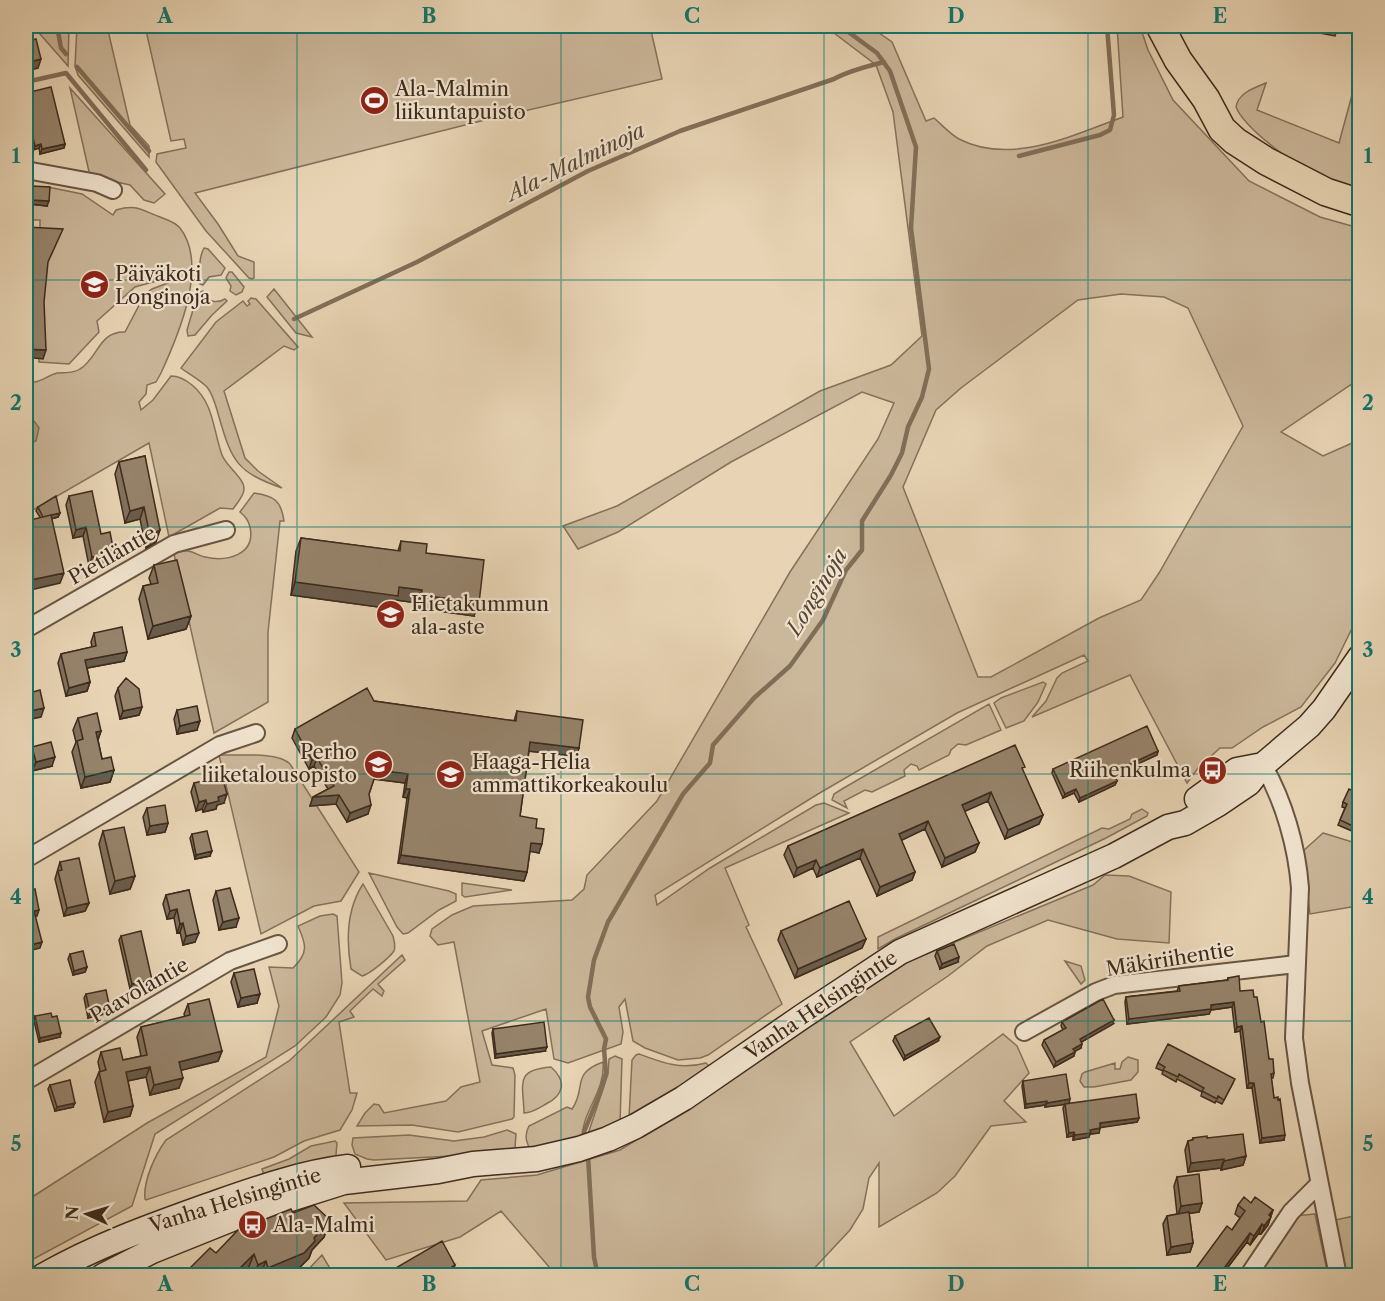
<svg xmlns="http://www.w3.org/2000/svg" width="1385" height="1301" font-family="'Libre Caslon Text',serif">
	<style>
		.green { fill: #cbb79a; stroke: #84715b; stroke-width: 1.5; fill-rule: evenodd }
		.water { fill: #ae9b80; stroke: #816e58; stroke-width: 1.5 }
		.lines { fill: none; stroke-linecap: round; stroke-linejoin: round }
		.stream { stroke: #816e58; stroke-width: 4.5 }
		.minor-casing { stroke: #685542; stroke-width: 20 }
		.secondary-casing { stroke: #3d2b1c; stroke-width: 27 }
		.primary-casing { stroke: #3d2b1c; stroke-width: 30 }
		.minor { stroke: #f0e3ce; stroke-width: 16 }
		.secondary { stroke: #f0e3ce; stroke-width: 24 }
		.primary { stroke: #e8d4b4; stroke-width: 27 }
		.wall { fill: #81715c; stroke: #3d2b1c; stroke-width: 1.5 }
		.shaded-wall { fill: #695c4b; stroke: #3d2b1c; stroke-width: 1.5 }
		.building { fill: #96836b; stroke: #3d2b1c; stroke-width: 1.5 }
		.grid { fill: none; stroke: #0f766e; stroke-width: 1.5; stroke-opacity: 0.55 }
		.labels { text-anchor: middle; stroke-width: 4.5; stroke-linejoin: round; paint-order: stroke }
		.poi-label { font-size: 20px; fill: #3d2b1c; stroke: #f0e3ce; text-anchor: start }
		.street-label { font-size: 20px; fill: #3d2b1c; stroke: #f0e3ce }
		.water-label { font-size: 21px; font-style: italic; fill: #594735; stroke: #f0e3ce }
		.neatline { fill: none; stroke: #0f766e; stroke-width: 2 }
		.grid-label { font-size: 20px; text-anchor: middle; font-weight: bold; fill: #0f766e }
	</style>
	<rect width="100%" height="100%" fill="#e8d4b4"/>
	<filter id="stains"><feTurbulence type="fractalNoise" baseFrequency=".00333" numOctaves="4"/><feColorMatrix values="0 0 0 0 .2 0 0 0 0 .09 0 0 0 0 .02 0 0 0 .5 -.17"/></filter>
	<radialGradient id="worn" r=".72"><stop offset=".6" stop-color="#630" stop-opacity="0"/><stop offset="1" stop-color="#630" stop-opacity=".3"/></radialGradient>
	<!-- green -->
	<path class="green" d="M 33,26 L 69,26 L 68,66 Z
		M 77,26 L 107,26 L 130,125 L 149,146 L 149,157 L 78,75 L 75,66 Z
		M 145,26 L 650,26 L 662,79 L 481,121 L 195,193 L 218,224 L 238,256 L 254,262 L 254,278 L 252,279 L 249,278 L 206,231 L 156,162 L 157,154 L 186,148 L 184,139 L 171,141 Z
		M 829,26 L 869,26 L 892,42 L 926,121 L 934,118 C 942,125 950,134 959,139 C 1011,166 1073,135 1123,117 L 1117,26 L 1140,26 L 1148,50 L 1173,100 L 1249,181 L 1320,217 L 1359,228 L 1359,379 L 1281,432 L 1323,456 L 1359,440 L 1359,614 L 1335,663 L 1301,707 L 1263,727 L 1232,748 L 1220,748 L 1198,768 L 1187,783 L 1130,675 L 1032,717 L 1046,701 L 1057,678 L 1062,673 L 1088,661 L 1084,655 L 957,713 L 818,794 L 655,895 L 657,905 L 710,868 L 816,805 L 824,803 L 849,813 L 725,868 L 749,925 L 746,927 L 782,1004 L 708,1055 L 700,1058 L 678,1060 L 645,1048 L 633,1041 L 625,999 L 619,1007 L 623,1032 L 621,1044 L 568,1063 L 554,1059 L 546,1009 L 482,1031 L 492,1065 L 513,1068 L 515,1075 L 514,1117 L 512,1119 L 458,1132 L 412,1125 L 357,1126 L 365,1113 L 374,1104 L 379,1105 L 384,1113 L 446,1101 L 461,1087 L 480,1082 L 454,942 L 438,945 L 430,936 L 432,929 L 452,915 L 473,906 L 572,900 L 584,889 L 587,875 L 657,801 L 790,572 L 878,439 L 894,403 L 862,392 L 731,462 L 618,532 L 578,549 L 563,526 L 617,506 L 820,391 L 891,365 L 922,336 L 893,112 L 876,65 L 834,33 ZM 1121,294 L 1164,297 L 1188,308 L 1243,426 L 1159,573 L 1141,600 L 1099,618 L 991,677 L 978,677 L 903,487 L 936,410 L 961,388 L 1078,300 Z
		M 1359,69 L 1359,119 L 1357,119 L 1356,127 L 1360,127 L 1359,192 C 1345,187 1330,183 1316,176 C 1295,165 1244,128 1236,107 C 1238,93 1254,88 1266,83 L 1257,110 L 1339,143 Z
		M 70,88 L 165,194 L 154,203 L 144,200 L 130,185 L 90,176 Z
		M 48,187 L 82,194 L 113,215 L 116,210 C 137,204 141,210 160,217 C 167,220 175,222 180,228 C 209,265 178,336 161,373 L 156,382 L 147,385 L 146,394 L 139,402 L 141,410 L 153,400 L 171,376 C 178,376 186,380 192,385 C 214,403 213,430 222,455 C 226,466 245,479 244,489 C 244,496 237,503 233,509 L 220,508 L 169,537 L 149,443 L 26,514 L 26,381 C 29,381 32,382 35,382 C 42,381 49,375 57,373 C 65,372 73,374 80,369 C 98,358 99,331 125,332 L 145,294 L 152,289 L 173,281 L 171,277 L 135,287 L 97,321 L 99,332 L 69,364 L 39,362 L 40,220 L 29,220 L 31,190 L 48,192 Z
		M 204,248 L 208,249 L 225,268 L 221,275 L 209,277 L 203,285 L 200,284 C 200,272 198,259 204,248 Z
		M 229,272 L 232,272 L 244,287 L 242,292 L 236,295 L 230,291 L 231,286 L 226,278 Z
		M 274,289 L 312,337 L 296,333 L 267,297 Z
		M 203,291 C 207,302 216,304 225,299 L 227,301 L 212,315 L 195,335 L 188,336 L 187,330 L 198,293 Z
		M 251,298 L 256,299 L 298,347 L 294,350 L 284,346 L 224,391 L 245,458 L 258,471 L 282,488 C 237,472 232,462 219,417 C 216,407 214,396 207,387 C 200,380 189,374 181,368 L 216,322 L 243,301 L 247,306 L 250,304 L 248,301 Z
		M 254,493 C 274,496 281,500 284,521 L 280,521 L 268,632 L 268,702 L 214,733 L 174,554 C 177,553 183,550 187,551 C 193,551 199,556 205,557 C 227,562 256,555 250,527 C 248,520 246,517 240,512 Z
		M 1043,682 L 1046,684 L 1038,702 L 1024,721 L 1006,728 L 994,703 L 1001,698 Z
		M 989,704 L 1001,730 L 966,745 L 958,744 L 951,750 L 949,755 L 919,770 L 917,766 L 911,764 L 904,770 L 905,776 L 872,792 L 865,790 L 844,801 L 847,808 L 832,800 L 834,794 L 842,789 Z
		M 219,755 C 237,756 278,751 290,764 L 359,872 L 341,901 L 314,906 L 261,934 Z
		M 1142,809 L 1148,813 L 1147,816 L 1106,838 L 895,939 L 878,949 L 878,937 L 1102,828 L 1109,829 L 1130,819 L 1132,814 Z
		M 1323,833 L 1359,844 L 1359,911 L 1351,907 L 1310,914 L 1302,852 Z
		M 369,873 L 449,891 L 456,894 L 456,901 L 439,910 L 408,933 L 403,934 L 397,927 Z
		M 1105,875 L 1129,876 L 1171,892 L 1169,943 L 1117,939 L 1048,920 L 987,946 L 948,976 L 850,1042 L 894,1116 L 1003,1034 L 1017,1046 L 1029,1073 L 1004,1101 L 1026,1122 L 991,1126 L 955,1176 L 937,1193 L 879,1227 L 879,1163 L 869,1178 L 863,1209 L 850,1230 L 808,1275 L 556,1275 L 501,1211 L 460,1237 L 386,1260 L 344,1203 L 467,1201 L 481,1180 L 537,1175 L 620,1150 L 689,1108 L 907,962 L 1093,885 Z
		M 462,883 L 512,890 L 465,897 L 462,895 Z
		M 363,884 L 393,936 C 394,941 396,946 394,951 C 389,958 370,974 362,976 L 351,969 C 346,940 346,910 363,884 Z
		M 333,914 L 337,916 L 342,983 L 340,995 L 326,1017 L 295,1046 L 155,1134 L 132,1206 L 26,1263 L 26,1201 L 147,1123 L 266,1057 L 279,1006 L 269,967 L 293,968 C 309,953 306,944 298,926 L 320,916 Z
		M 402,955 L 405,960 L 378,984 L 384,991 L 382,996 L 373,989 L 350,1011 L 354,1017 L 339,1022 L 350,1093 L 357,1093 L 352,1110 L 340,1130 L 304,1141 L 274,1157 L 146,1200 L 145,1199 C 143,1181 155,1155 166,1140 L 289,1061 Z
		M 1065,961 L 1081,966 L 1085,980 L 1081,984 Z
		M 639,1054 C 663,1063 681,1070 706,1063 L 711,1068 L 629,1118 L 632,1060 L 636,1055 Z
		M 615,1056 L 622,1059 L 620,1123 L 587,1137 L 608,1074 L 609,1059 Z
		M 1128,1057 L 1138,1060 L 1138,1072 L 1131,1080 L 1094,1087 L 1084,1087 L 1080,1081 L 1082,1074 L 1085,1072 L 1115,1063 L 1115,1069 L 1120,1069 L 1122,1062 Z
		M 603,1062 C 606,1091 581,1113 582,1139 L 531,1151 C 526,1142 524,1135 529,1126 L 567,1107 L 572,1109 C 587,1088 570,1074 603,1062 Z
		M 551,1067 C 567,1081 564,1095 546,1104 C 539,1108 532,1113 524,1113 C 523,1082 515,1070 551,1067 Z
		M 507,1130 L 516,1134 L 515,1148 L 511,1153 L 374,1160 L 367,1159 L 355,1154 L 352,1145 L 353,1138 L 409,1135 L 454,1141 L 484,1137 Z
		M 335,1141 L 337,1143 L 335,1166 L 264,1175 L 262,1169 L 289,1159 L 311,1146 Z
		M 1315,1214 L 1328,1275 L 1254,1276 L 1293,1216 Z
		M 1359,1215 L 1359,1275 L 1346,1275 L 1335,1220 Z
		M 322,1255 L 334,1275 L 303,1275 Z"/>
	<!-- water -->
	<path class="water" d="M 26,418 L 34,421 L 39,428 L 36,441 L 26,445 Z"/>
	<g class="lines">
		<!-- stream -->
		<path class="stream" d="M 57,26 L 61,48 L 66,54
			M 77,67 L 149,151
			M 26,82 L 66,73 L 146,170
			M 1019,156 L 1100,135 L 1110,130 L 1114,115 L 1107,26
			M 294,319 L 417,262 L 588,171 L 680,131 L 834,79 C 848,71 868,66 884,62
			M 584,1138 L 584,1132 L 600,1093 L 606,1073 L 604,1049 L 606,1039 L 590,1007 L 588,997 L 594,960 L 608,922 L 683,794 L 710,763 L 713,745 L 754,698 L 790,666 L 823,620 L 846,570 L 862,550 L 862,521 L 891,475 L 902,453 L 908,427 L 922,397 L 929,369 L 911,228 L 916,147 L 890,71 L 877,53 L 847,31 L 845,26
			M 588,1156 L 594,1257 L 598,1276"/>
		<defs>
			<path id="minor" d="M 26,170 L 97,183 L 113,190
				M 26,629 L 174,544 L 226,530
				M 1263,765 C 1284,801 1297,847 1300,888 L 1294,1038 L 1300,1083 L 1338,1276
				M 26,859 L 220,745 L 256,733
				M 1024,1032 L 1096,992 L 1114,985 L 1296,964
				M 26,1081 L 230,961 L 278,944
				M 1248,1276 L 1291,1212 L 1319,1184"/>
			<path id="secondary" d="M 1197,799 L 1237,770 L 1263,765
				M 43,1276 C 95,1246 151,1226 207,1206 C 253,1190 299,1173 348,1167
				M 103,1276 L 152,1251 L 249,1212 L 344,1182 L 438,1171 L 473,1164 L 536,1159 L 579,1149 L 608,1139 L 636,1126 L 684,1098 L 803,1016 L 900,952 L 1114,856 L 1168,827 L 1185,823 L 1218,804 L 1249,783 L 1263,765 L 1309,726 L 1324,709 L 1360,657"/>
			<path id="primary" d="M 1160,26 L 1178,60 L 1206,99 L 1222,129 L 1235,141 L 1266,161 L 1326,192 L 1360,203"/>
		</defs>
		<!-- minor casing -->
		<use href="#minor" class="minor-casing"/>
		<!-- secondary casing -->
		<use href="#secondary" class="secondary-casing"/>
		<!-- primary casing -->
		<use href="#primary" class="primary-casing"/>
		<!-- minor -->
		<use href="#minor" class="minor"/>
		<!-- secondary -->
		<use href="#secondary" class="secondary"/>
		<!-- primary -->
		<use href="#primary" class="primary"/>
	</g>
	<!-- wall -->
	<path class="wall" d="M 1306,26 L 1359,26 L 1359,34 L 1337,30 L 1335,36 L 1319,33 L 1320,28 Z
		M 26,93 L 65,144 L 64,148 L 40,154 L 39,148 L 33,150 L 26,119 Z
		M 32,186 L 47,206 L 30,204 L 31,190 Z
		M 145,456 L 156,542 L 146,548 L 140,519 L 125,523 L 115,474 L 119,462 Z
		M 69,496 L 101,534 L 111,562 L 89,566 L 83,536 L 73,538 L 66,505 Z
		M 38,507 L 60,513 L 58,517 L 51,519 L 60,583 L 40,517 L 36,511 Z
		M 301,538 L 398,551 L 401,541 L 426,553 L 474,616 L 417,608 L 418,603 L 396,600 L 393,609 L 291,595 L 296,551 Z
		M 154,565 L 191,616 L 186,629 L 148,639 L 139,599 L 143,586 L 151,584 L 149,578 Z
		M 94,633 L 127,652 L 124,661 L 87,668 L 90,682 L 87,691 L 66,696 L 58,663 L 61,654 L 92,647 L 91,642 Z
		M 118,688 L 142,707 L 139,715 L 120,719 L 115,696 Z
		M 374,701 L 514,721 L 517,711 L 579,748 L 576,756 L 529,751 L 520,816 L 536,828 L 539,853 L 530,851 L 527,872 L 524,881 L 398,863 L 407,798 L 403,797 L 405,783 L 374,779 L 369,794 L 368,814 L 347,822 L 336,804 L 310,806 L 313,797 L 328,789 L 314,766 L 309,769 L 292,738 L 295,729 Z
		M 177,710 L 197,730 L 177,734 L 174,719 Z
		M 78,718 L 101,731 L 98,740 L 102,759 L 114,770 L 110,782 L 81,788 L 72,752 L 76,742 L 73,730 Z
		M 32,747 L 52,766 L 32,771 L 29,756 Z
		M 1158,751 L 1157,755 L 1114,775 L 1117,781 L 1115,785 L 1079,802 L 1074,793 L 1063,798 L 1052,773 L 1053,769 Z
		M 1023,771 L 1043,815 L 1039,824 L 1005,839 L 988,801 L 964,811 L 979,843 L 975,852 L 942,867 L 925,829 L 901,840 L 915,872 L 912,880 L 877,896 L 860,858 L 817,877 L 813,868 L 794,877 L 784,855 L 788,846 Z
		M 1359,776 L 1359,834 L 1338,825 L 1345,808 L 1342,807 L 1343,802 L 1353,791 Z
		M 194,783 L 224,803 L 217,805 L 216,809 L 203,812 L 202,809 L 196,811 L 191,792 Z
		M 147,808 L 168,823 L 165,832 L 147,835 L 143,817 Z
		M 103,831 L 135,876 L 130,889 L 110,894 L 99,844 Z
		M 192,834 L 210,856 L 195,859 L 190,838 Z
		M 60,862 L 89,903 L 85,911 L 64,916 L 55,879 Z
		M 189,890 L 195,942 L 183,945 L 180,932 L 177,933 L 174,918 L 167,919 L 163,904 L 166,895 Z
		M 216,891 L 236,927 L 219,930 L 213,900 Z
		M 781,931 L 866,939 L 862,948 L 795,978 L 778,940 Z
		M 121,936 L 152,980 L 150,984 L 130,989 L 119,940 Z
		M 937,951 L 958,962 L 940,969 L 935,956 Z
		M 70,954 L 87,967 L 85,972 L 73,975 L 68,959 Z
		M 234,973 L 257,1003 L 238,1007 L 231,982 Z
		M 1228,978 L 1240,991 L 1254,997 L 1269,1059 L 1274,1073 L 1273,1078 L 1271,1078 L 1274,1098 L 1284,1140 L 1260,1143 L 1252,1088 L 1247,1088 L 1240,1031 L 1235,1032 L 1232,1007 L 1211,1010 L 1209,1014 L 1127,1024 L 1125,1002 L 1126,997 L 1177,991 L 1179,986 L 1227,980 Z
		M 86,994 L 108,1013 L 88,1018 L 84,998 Z
		M 188,1004 L 222,1051 L 218,1061 L 181,1070 L 179,1088 L 150,1095 L 146,1077 L 128,1081 L 133,1106 L 130,1116 L 104,1122 L 95,1082 L 99,1072 L 100,1071 L 98,1062 L 101,1052 L 123,1060 L 141,1056 L 137,1037 L 141,1027 L 185,1017 L 184,1014 Z
		M 35,1016 L 60,1037 L 39,1042 L 34,1021 Z
		M 1062,1022 L 1113,1024 L 1081,1042 L 1081,1048 L 1075,1051 L 1074,1056 L 1054,1067 L 1042,1045 L 1044,1040 L 1063,1030 L 1061,1026 Z
		M 493,1029 L 545,1051 L 495,1058 L 492,1033 Z
		M 895,1036 L 938,1041 L 904,1060 L 893,1041 Z
		M 1158,1063 L 1233,1083 L 1222,1104 L 1216,1101 L 1215,1103 L 1201,1096 L 1202,1092 L 1177,1079 L 1176,1082 L 1162,1074 L 1163,1071 L 1156,1068 Z
		M 1023,1081 L 1069,1104 L 1139,1118 L 1137,1122 L 1100,1127 L 1099,1133 L 1090,1134 L 1089,1137 L 1073,1140 L 1073,1136 L 1067,1137 L 1063,1108 L 1065,1104 L 1045,1107 L 1045,1105 L 1025,1108 L 1022,1086 Z
		M 50,1085 L 73,1107 L 55,1111 L 48,1089 Z
		M 1193,1138 L 1207,1138 L 1246,1156 L 1243,1165 L 1221,1170 L 1221,1168 L 1188,1172 L 1185,1150 L 1188,1141 L 1192,1140 Z
		M 1177,1177 L 1202,1203 L 1199,1212 L 1189,1213 L 1193,1243 L 1190,1252 L 1167,1255 L 1163,1224 L 1167,1216 L 1177,1214 L 1174,1186 Z
		M 1251,1203 L 1273,1210 L 1268,1225 L 1261,1234 L 1259,1233 L 1250,1245 L 1247,1242 L 1222,1275 L 1191,1275 L 1232,1230 L 1240,1218 L 1235,1214 L 1238,1205 Z
		M 293,1213 L 330,1220 L 324,1237 L 312,1250 L 309,1258 L 297,1270 L 285,1275 L 249,1275 L 247,1271 L 216,1253 Z"/>
	<!-- shaded-wall -->
	<path class="shaded-wall" d="M 41,59 L 38,68 L 26,71 L 26,63 Z
		M 41,144 L 39,148 L 33,150 L 35,146 Z
		M 65,144 L 64,148 L 40,154 L 42,149 Z
		M 31,200 L 49,201 L 47,206 L 30,204 Z
		M 26,349 L 46,350 L 43,359 L 26,357 Z
		M 144,507 L 140,519 L 125,523 L 130,511 Z
		M 60,513 L 58,517 L 42,521 L 43,517 Z
		M 86,527 L 83,536 L 73,538 L 76,530 Z
		M 160,530 L 156,542 L 146,548 L 150,536 Z
		M 114,553 L 111,562 L 89,566 L 92,557 Z
		M 64,573 L 60,583 L 26,591 L 26,581 Z
		M 295,582 L 399,587 L 422,590 L 418,603 L 396,600 L 393,609 L 291,595 Z
		M 422,595 L 479,603 L 474,616 L 417,608 Z
		M 191,616 L 186,629 L 148,639 L 153,626 Z
		M 127,652 L 124,661 L 82,669 L 85,660 Z
		M 90,682 L 87,691 L 66,696 L 69,688 Z
		M 142,707 L 139,715 L 120,719 L 123,711 Z
		M 44,708 L 41,717 L 26,720 L 26,712 Z
		M 200,721 L 197,730 L 177,734 L 180,726 Z
		M 101,731 L 97,742 L 96,732 Z
		M 530,742 L 579,748 L 576,756 L 527,751 Z
		M 1158,751 L 1157,755 L 1111,776 L 1113,772 Z
		M 55,757 L 52,766 L 32,771 L 36,762 Z
		M 317,758 L 314,766 L 309,769 L 312,760 Z
		M 114,770 L 110,782 L 81,788 L 85,777 Z
		M 377,770 L 408,774 L 405,783 L 374,779 Z
		M 1117,781 L 1115,785 L 1079,802 L 1080,798 Z
		M 406,789 L 410,789 L 407,798 L 403,797 Z
		M 1076,789 L 1074,793 L 1063,798 L 1065,794 Z
		M 991,792 L 988,801 L 959,814 L 962,805 Z
		M 227,794 L 224,803 L 217,805 L 216,809 L 203,812 L 207,804 L 218,797 Z
		M 339,795 L 336,804 L 310,806 L 313,797 Z
		M 206,800 L 202,809 L 196,811 L 199,802 Z
		M 371,805 L 368,814 L 347,822 L 350,813 Z
		M 1043,815 L 1039,824 L 1005,839 L 1008,830 Z
		M 928,821 L 925,829 L 896,843 L 899,834 Z
		M 168,823 L 165,832 L 147,835 L 150,826 Z
		M 531,843 L 542,844 L 539,853 L 528,851 Z
		M 979,843 L 975,852 L 942,867 L 945,858 Z
		M 863,849 L 860,858 L 817,877 L 820,868 Z
		M 212,851 L 210,856 L 195,859 L 196,855 Z
		M 401,855 L 527,872 L 524,881 L 398,863 Z
		M 816,860 L 813,868 L 794,877 L 797,868 Z
		M 915,872 L 912,880 L 877,896 L 880,887 Z
		M 135,876 L 130,889 L 110,894 L 115,881 Z
		M 89,903 L 85,911 L 64,916 L 67,908 Z
		M 177,909 L 174,918 L 167,919 L 170,911 Z
		M 39,910 L 37,916 L 32,917 L 34,911 Z
		M 239,918 L 236,927 L 219,930 L 223,922 Z
		M 183,923 L 180,932 L 177,933 L 180,924 Z
		M 199,933 L 195,942 L 183,945 L 186,936 Z
		M 866,939 L 862,948 L 795,978 L 798,969 Z
		M 42,942 L 40,948 L 26,952 L 26,946 Z
		M 959,957 L 958,962 L 940,969 L 942,964 Z
		M 87,967 L 85,972 L 73,975 L 74,971 Z
		M 152,980 L 150,984 L 130,989 L 132,984 Z
		M 260,994 L 257,1003 L 238,1007 L 241,998 Z
		M 1234,1002 L 1232,1007 L 1211,1010 L 1209,1014 L 1127,1024 L 1129,1019 L 1211,1005 Z
		M 110,1009 L 108,1013 L 88,1018 L 90,1013 Z
		M 1114,1020 L 1113,1024 L 1078,1044 L 1080,1039 Z
		M 1242,1026 L 1240,1031 L 1235,1032 L 1237,1027 Z
		M 61,1033 L 60,1037 L 39,1042 L 40,1038 Z
		M 940,1037 L 938,1041 L 904,1060 L 905,1056 Z
		M 1082,1044 L 1081,1048 L 1072,1053 L 1073,1049 Z
		M 547,1047 L 545,1051 L 495,1058 L 496,1054 Z
		M 222,1051 L 218,1061 L 175,1072 L 179,1062 Z
		M 1075,1052 L 1074,1056 L 1054,1067 L 1056,1062 Z
		M 150,1067 L 146,1077 L 122,1082 L 126,1072 Z
		M 183,1078 L 179,1088 L 150,1095 L 154,1085 Z
		M 1249,1083 L 1254,1083 L 1252,1088 L 1247,1088 Z
		M 1070,1099 L 1069,1104 L 1045,1107 L 1047,1103 Z
		M 1047,1101 L 1045,1105 L 1025,1108 L 1026,1104 Z
		M 75,1103 L 73,1107 L 55,1111 L 57,1107 Z
		M 133,1106 L 130,1116 L 104,1122 L 108,1112 Z
		M 1139,1118 L 1137,1122 L 1098,1128 L 1100,1123 Z
		M 32,1126 L 31,1130 L 26,1131 L 27,1127 Z
		M 1100,1128 L 1099,1133 L 1090,1134 L 1089,1137 L 1073,1140 L 1075,1135 L 1090,1130 Z
		M 1074,1132 L 1073,1136 L 1067,1137 L 1069,1133 Z
		M 1285,1135 L 1284,1140 L 1260,1143 L 1262,1138 Z
		M 30,1140 L 28,1144 L 26,1145 L 26,1141 Z
		M 1246,1156 L 1243,1165 L 1221,1170 L 1224,1161 Z
		M 1224,1159 L 1221,1168 L 1188,1172 L 1191,1163 Z
		M 1202,1203 L 1199,1212 L 1178,1215 L 1181,1206 Z
		M 1273,1210 L 1268,1225 L 1261,1234 L 1269,1215 Z
		M 330,1220 L 324,1237 L 312,1250 L 309,1258 L 297,1270 L 285,1275 L 265,1275 L 268,1268 L 314,1238 Z
		M 1262,1224 L 1259,1233 L 1250,1245 L 1254,1236 Z
		M 1250,1233 L 1247,1242 L 1222,1275 L 1219,1275 Z
		M 1193,1243 L 1190,1252 L 1167,1255 L 1171,1247 Z
		M 254,1254 L 247,1271 L 243,1275 L 233,1275 Z
		M 266,1261 L 260,1275 L 254,1275 L 258,1265 Z
		M 455,1265 L 452,1275 L 440,1275 L 441,1274 Z"/>
	<!-- building -->
	<path class="building" d="M 36,39 L 41,59 L 26,63 L 26,42 Z
		M 51,87 L 65,144 L 42,149 L 41,144 L 35,146 L 26,108 L 26,93 Z
		M 32,186 L 50,187 L 49,201 L 31,200 Z
		M 26,227 L 63,229 L 48,262 L 44,302 L 46,350 L 26,349 Z
		M 145,456 L 160,530 L 150,536 L 144,507 L 130,511 L 119,462 Z
		M 92,491 L 101,534 L 110,532 L 114,553 L 92,557 L 86,527 L 76,530 L 69,496 Z
		M 56,496 L 60,513 L 43,517 L 38,507 Z
		M 51,515 L 64,573 L 26,581 L 26,521 Z
		M 301,538 L 400,551 L 401,541 L 427,544 L 426,553 L 484,560 L 479,603 L 422,595 L 422,590 L 399,587 L 398,596 L 295,582 Z
		M 177,560 L 191,616 L 153,626 L 143,586 L 158,583 L 154,565 Z
		M 122,627 L 127,652 L 85,660 L 90,682 L 69,688 L 61,654 L 96,646 L 94,633 Z
		M 126,678 L 139,689 L 142,707 L 123,711 L 118,688 Z
		M 367,688 L 374,701 L 516,721 L 517,711 L 583,720 L 579,748 L 530,742 L 520,816 L 537,819 L 536,828 L 544,829 L 542,844 L 531,843 L 527,872 L 401,855 L 410,789 L 406,789 L 408,774 L 377,770 L 369,794 L 371,805 L 350,813 L 339,795 L 313,797 L 334,786 L 317,758 L 312,760 L 295,729 Z
		M 40,690 L 44,708 L 26,712 L 26,694 Z
		M 197,706 L 200,721 L 180,726 L 177,710 Z
		M 97,713 L 101,731 L 96,732 L 102,759 L 111,757 L 114,770 L 85,777 L 77,741 L 83,739 L 78,718 Z
		M 1147,726 L 1158,751 L 1113,772 L 1117,781 L 1080,798 L 1076,789 L 1065,794 L 1053,769 Z
		M 51,742 L 55,757 L 36,762 L 32,747 Z
		M 1015,745 L 1025,767 L 1022,768 L 1043,815 L 1008,830 L 991,792 L 962,805 L 979,843 L 945,858 L 928,821 L 899,834 L 915,872 L 880,887 L 863,849 L 820,868 L 816,860 L 797,868 L 788,846 Z
		M 222,776 L 227,794 L 218,797 L 219,801 L 207,804 L 206,800 L 199,802 L 194,783 Z
		M 1359,776 L 1359,829 L 1340,820 L 1347,804 L 1343,802 L 1349,789 L 1353,791 Z
		M 165,805 L 168,823 L 150,826 L 147,808 Z
		M 124,827 L 135,876 L 115,881 L 103,831 Z
		M 207,831 L 212,851 L 196,855 L 192,834 Z
		M 79,858 L 89,903 L 67,908 L 58,871 L 62,870 L 60,862 Z
		M 230,888 L 239,918 L 223,922 L 216,891 Z
		M 35,889 L 39,910 L 34,911 L 42,942 L 26,946 L 26,891 Z
		M 189,890 L 199,933 L 186,936 L 183,923 L 180,924 L 177,909 L 170,911 L 166,895 Z
		M 849,901 L 866,939 L 798,969 L 781,931 Z
		M 141,931 L 152,980 L 132,984 L 121,936 Z
		M 954,944 L 959,957 L 942,964 L 937,951 Z
		M 83,951 L 87,967 L 74,971 L 70,954 Z
		M 254,969 L 260,994 L 241,998 L 234,973 Z
		M 1239,976 L 1240,991 L 1253,990 L 1254,997 L 1257,997 L 1261,1022 L 1264,1021 L 1269,1059 L 1273,1059 L 1274,1073 L 1271,1074 L 1274,1098 L 1278,1097 L 1278,1100 L 1280,1099 L 1285,1135 L 1262,1138 L 1254,1083 L 1249,1083 L 1242,1026 L 1237,1027 L 1234,1002 L 1211,1005 L 1211,1009 L 1129,1019 L 1126,997 L 1180,991 L 1179,986 L 1228,980 L 1228,978 Z
		M 106,990 L 110,1009 L 90,1013 L 86,994 Z
		M 209,999 L 222,1051 L 179,1062 L 183,1078 L 154,1085 L 150,1067 L 126,1072 L 133,1106 L 108,1112 L 99,1072 L 106,1070 L 101,1052 L 120,1048 L 123,1060 L 147,1055 L 141,1027 L 190,1015 L 188,1004 Z
		M 1103,999 L 1114,1020 L 1080,1039 L 1082,1044 L 1073,1049 L 1075,1052 L 1056,1062 L 1044,1040 L 1066,1028 L 1062,1022 Z
		M 51,1013 L 52,1017 L 57,1016 L 61,1033 L 40,1038 L 35,1016 Z
		M 929,1018 L 940,1037 L 905,1056 L 895,1036 Z
		M 544,1022 L 547,1047 L 496,1054 L 493,1029 Z
		M 1168,1044 L 1235,1079 L 1224,1100 L 1218,1096 L 1217,1099 L 1202,1091 L 1204,1088 L 1179,1074 L 1178,1077 L 1163,1070 L 1165,1067 L 1158,1063 Z
		M 1066,1074 L 1070,1099 L 1047,1103 L 1047,1101 L 1026,1104 L 1023,1081 Z
		M 70,1080 L 75,1103 L 57,1107 L 50,1085 Z
		M 1136,1094 L 1139,1118 L 1100,1123 L 1100,1128 L 1090,1130 L 1091,1133 L 1075,1135 L 1074,1132 L 1069,1133 L 1065,1104 Z
		M 28,1108 L 32,1126 L 27,1127 L 30,1140 L 26,1141 L 26,1109 Z
		M 1243,1134 L 1246,1156 L 1224,1161 L 1224,1159 L 1191,1163 L 1188,1141 L 1193,1140 L 1193,1138 L 1207,1136 L 1207,1138 Z
		M 1199,1174 L 1202,1203 L 1181,1206 L 1177,1177 Z
		M 1244,1197 L 1251,1203 L 1255,1197 L 1273,1210 L 1269,1215 L 1271,1217 L 1264,1226 L 1262,1224 L 1254,1236 L 1250,1233 L 1219,1275 L 1191,1275 L 1227,1226 L 1232,1230 L 1245,1211 L 1238,1205 Z
		M 314,1205 L 330,1220 L 314,1238 L 315,1241 L 304,1253 L 268,1268 L 266,1261 L 258,1265 L 254,1254 L 233,1275 L 183,1275 L 210,1248 L 216,1253 L 238,1230 L 291,1209 L 293,1213 Z
		M 1189,1212 L 1193,1243 L 1171,1247 L 1167,1216 Z
		M 442,1241 L 455,1265 L 441,1274 L 442,1275 L 391,1275 L 389,1272 Z
		M 881,1270 L 888,1275 L 876,1275 Z"/>
	<!-- grid -->
	<path class="grid" d="M 297,26 L 297,1276M 561,26 L 561,1276M 824,26 L 824,1276M 1088,26 L 1088,1276M 26,280 L 1360,280M 26,527 L 1360,527M 26,774 L 1360,774M 26,1021 L 1360,1021"/>
	<!-- icons -->
	<defs>
		<symbol id="stadium-disc" viewBox="-11 -11 22 22"><circle r="9.5" fill="#8f2418" stroke="#f0e3ce"/><path d="M0-5a6.5 5 0 1 0 0 10a6.5 5 0 1 0 0-10ZM-3.5-1.8h7v3.6h-7Z" fill="#fff"/></symbol>
		<symbol id="school-disc" viewBox="-11 -11 22 22"><circle r="9.5" fill="#8f2418" stroke="#f0e3ce"/><path d="M0-5L7-2L0 1L-7-2ZM-4 1L0 2.5L4 1V4Q0 6-4 4Z" fill="#fff"/></symbol>
		<symbol id="bus-disc" viewBox="-11 -11 22 22"><circle r="9.5" fill="#8f2418" stroke="#f0e3ce"/><path d="M-5-6H5V4H4V6H2V4H-2V6H-4V4H-5ZM-3.5-4V0h7V-4ZM-3.5 1.2v1.5H-2V1.2ZM2 1.2v1.5H3.5V1.2Z" fill="#fff"/></symbol>
		<symbol id="university-disc" viewBox="-11 -11 22 22"><circle r="9.5" fill="#8f2418" stroke="#f0e3ce"/><path d="M0-5L7-2L0 1L-7-2ZM-4 1L0 2.5L4 1V4Q0 6-4 4Z" fill="#fff"/></symbol>
	</defs>
	<g fill-rule="evenodd">
		<use href="#stadium-disc" x="358" y="84" width="33" height="33"/>
		<use href="#school-disc" x="78" y="268" width="33" height="33"/>
		<use href="#school-disc" x="374" y="598" width="33" height="33"/>
		<use href="#school-disc" x="362" y="748" width="33" height="33"/>
		<use href="#bus-disc" x="1196" y="754" width="33" height="33"/>
		<use href="#university-disc" x="434" y="758" width="33" height="33"/>
		<use href="#bus-disc" x="236" y="1208" width="33" height="33"/>
	</g>
	<g class="labels">
		<!-- poi labels -->
		<g class="poi-label">
			<text x="395" y="96">Ala-Malmin<tspan x="395" dy="23">liikuntapuisto</tspan></text>
			<text x="115" y="281">Päiväkoti<tspan x="115" dy="23">Longinoja</tspan></text>
			<text x="411" y="611">Hietakummun<tspan x="411" dy="23">ala-aste</tspan></text>
			<text x="357" y="759" text-anchor="end">Perho<tspan x="357" dy="23">liiketalousopisto</tspan></text>
			<text x="472" y="769">Haaga-Helia<tspan x="472" dy="23">ammattikorkeakoulu</tspan></text>
			<text x="1191" y="777" text-anchor="end">Riihenkulma</text>
			<text x="273" y="1232">Ala-Malmi</text>
		</g>
		<!-- street labels -->
		<g class="street-label">
			<text transform="translate(112 555) rotate(-30)" y="7">Pietiläntie</text>
			<text transform="translate(1170 959) rotate(-9)" y="7">Mäkiriihentie</text>
			<text transform="translate(139 990) rotate(-30)" y="7">Paavolantie</text>
			<text transform="translate(821 1005) rotate(-34)" y="7">Vanha Helsingintie</text>
			<text transform="translate(235 1200) rotate(-17)" y="7">Vanha Helsingintie</text>
		</g>
		<!-- water labels -->
		<g class="water-label">
			<text transform="translate(576 162) rotate(-26)" y="7">Ala-Malminoja</text>
			<text transform="translate(817 592) rotate(-59)" y="7">Longinoja</text>
		</g>
	</g>
	<!-- margin -->
	<rect width="1385" height="1301" fill="none" stroke="#e8d4b4" stroke-width="66"/>
	<!-- north arrow -->
	<g transform="translate(87 1214) rotate(274)" stroke="#f0e3ce" stroke-width="4.5" paint-order="stroke">
	<path d="M0-4.5L10 22L0 15L-10 22Z" fill="#3d2b1c"/>
	<text y="-9" font-size="16" font-weight="bold" text-anchor="middle" fill="#3d2b1c">N</text>
	</g>
	<rect x="33" y="33" width="1319" height="1235" class="neatline"/>
	<g class="grid-label">
		<text x="165" y="23">A</text>
		<text x="429" y="23">B</text>
		<text x="692" y="23">C</text>
		<text x="956" y="23">D</text>
		<text x="1220" y="23">E</text>
		<text x="16" y="163">1</text>
		<text x="1368" y="163">1</text>
		<text x="16" y="410">2</text>
		<text x="1368" y="410">2</text>
		<text x="16" y="657">3</text>
		<text x="1368" y="657">3</text>
		<text x="16" y="904">4</text>
		<text x="1368" y="904">4</text>
		<text x="16" y="1151">5</text>
		<text x="1368" y="1151">5</text>
		<text x="165" y="1291">A</text>
		<text x="429" y="1291">B</text>
		<text x="692" y="1291">C</text>
		<text x="956" y="1291">D</text>
		<text x="1220" y="1291">E</text>
	</g>
	<rect width="100%" height="100%" filter="url(#stains)"/>
	<rect width="100%" height="100%" fill="url(#worn)"/>
</svg>
